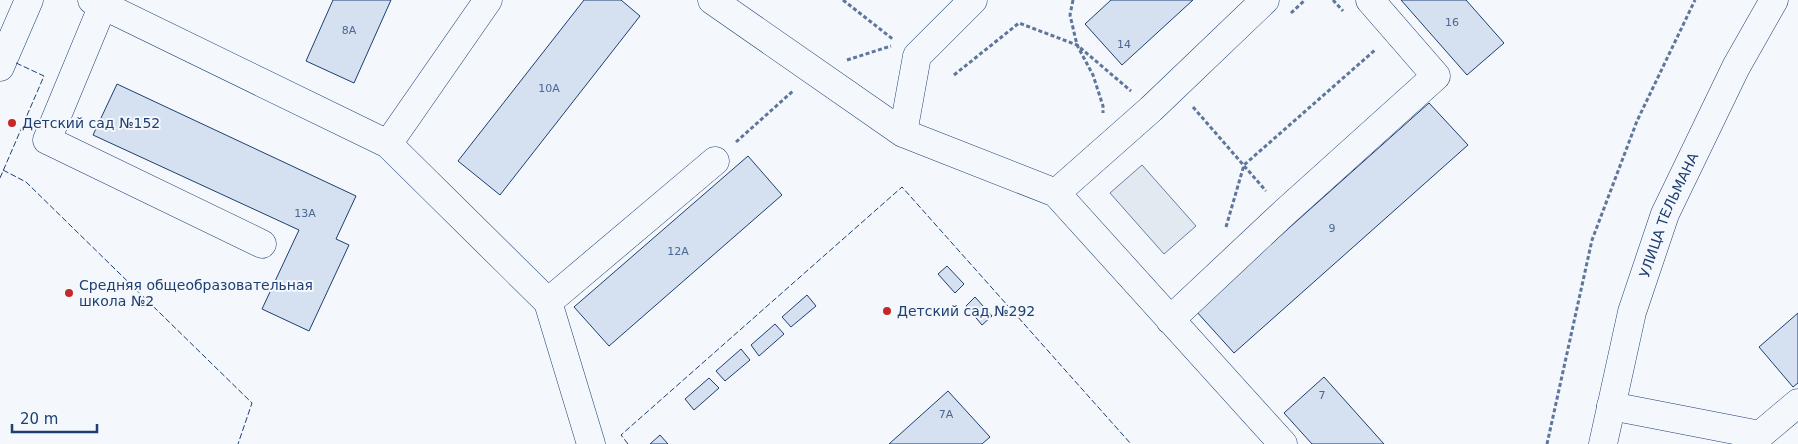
<svg xmlns="http://www.w3.org/2000/svg" width="1798" height="444" font-family="'DejaVu Sans',sans-serif">
	<style>
		.green { fill: #e3e9f0; stroke: #687fa3 }
		.building { fill: #d5e0f0; stroke: #1d3f73 }
		.lines { fill: none; stroke-linecap: round; stroke-linejoin: round }
		.minor-casing { stroke: #1d3f73; stroke-width: 29 }
		.major-casing { stroke: #1d3f73; stroke-width: 29 }
		.path { stroke: #5e769c; stroke-width: 3; stroke-dasharray: 4 2.5; stroke-linecap: butt }
		.minor { stroke: #f4f7fb; stroke-width: 28 }
		.major { stroke: #f4f7fb; stroke-width: 28 }
		.fence { stroke: #1d3f73; stroke-width: 1; stroke-dasharray: 6 2.5; stroke-linecap: butt }
		.poi-dot { fill: #c62828; stroke: #f4f7fb; stroke-width: 2 }
		.labels { text-anchor: middle; stroke-width: 4; stroke-linejoin: round; paint-order: stroke }
		.number-label { font-size: 11px; fill: #4b6792 }
		.poi-label { font-size: 14px; fill: #1d3f73; stroke: #f4f7fb; text-anchor: start }
		.street-label { font-size: 14px; fill: #1d3f73; stroke: #f4f7fb }
	</style>
	<rect width="100%" height="100%" fill="#f4f7fb"/>
	<!-- green -->
	<path class="green" d="M 1142,165 L 1196,226 L 1164,254 L 1110,193 Z"/>
	<!-- building -->
	<path class="building" d="M 333,0 L 391,0 L 354,83 L 306,61 Z
		M 584,0 L 621,0 L 640,16 L 500,195 L 458,161 Z
		M 1111,0 L 1193,0 L 1122,65 L 1085,24 Z
		M 1401,0 L 1466,0 L 1504,43 L 1467,75 Z
		M 117,84 L 356,196 L 336,239 L 349,245 L 309,331 L 262,309 L 299,230 L 93,135 Z
		M 1429,103 L 1468,145 L 1234,353 L 1196,311 Z
		M 748,156 L 782,195 L 609,346 L 574,307 Z
		M 947,266 L 964,284 L 955,293 L 938,274 Z
		M 807,295 L 816,306 L 791,327 L 782,317 Z
		M 975,297 L 992,316 L 982,325 L 966,306 Z
		M 1798,313 L 1798,383 L 1793,387 L 1759,347 Z
		M 775,324 L 784,334 L 759,356 L 751,345 Z
		M 741,349 L 750,360 L 725,381 L 716,371 Z
		M 1324,377 L 1384,444 L 1312,444 L 1284,413 Z
		M 709,378 L 719,388 L 694,410 L 685,399 Z
		M 948,391 L 990,437 L 982,444 L 889,444 Z
		M 660,435 L 668,444 L 650,444 Z"/>
	<g class="lines">
		<defs>
			<path id="minor" d="M 92,0 L 388,144 L 548,302 L 591,444
				M 712,0 L 903,133 L 1056,193 L 1283,444
				M 103,5 L 47,140 L 262,244
				M 0,67 L 29,0
				M 903,133 L 917,56 L 973,0
				M 388,144 L 488,0
				M 1056,193 L 1151,109 L 1265,0
				M 548,302 L 715,161
				M 1170,320 L 1285,212 L 1436,76 L 1370,0
				M 1611,406 L 1760,435 L 1798,403"/>
			<g id="major">
				<path id="s1" d="M 1603,444 L 1632,312 L 1665,214 L 1736,67 L 1774,0"/>
			</g>
		</defs>
		<!-- minor casing -->
		<use href="#minor" class="minor-casing"/>
		<!-- major casing -->
		<use href="#major" class="major-casing"/>
		<!-- path -->
		<path class="path" d="M 843,0 L 894,40
			M 1073,0 L 1070,15 L 1077,45 L 1093,75 L 1103,106 L 1103,113
			M 1333,0 L 1343,11
			M 1291,13 L 1305,0
			M 847,60 L 891,46
			M 954,75 L 1019,23 L 1077,45 L 1131,91
			M 1193,107 L 1266,191
			M 736,142 L 793,91
			M 1226,227 L 1244,165 L 1375,50
			M 1547,444 L 1592,240 L 1637,121 L 1695,0"/>
		<!-- minor -->
		<use href="#minor" class="minor"/>
		<!-- major -->
		<use href="#major" class="major"/>
		<!-- fence -->
		<path class="fence" d="M 3,170 L 26,182 L 252,403 L 238,444
			M 0,178 L 44,76 L 14,62
			M 628,444 L 621,435 L 902,187 L 1131,444"/>
	</g>
	<!-- markers -->
	<g class="poi-dot">
		<circle cx="12" cy="123" r="5"/>
		<circle cx="69" cy="293" r="5"/>
		<circle cx="887" cy="311" r="5"/>
	</g>
	<g class="labels">
		<!-- number labels -->
		<g class="number-label">
			<text x="1452" y="26">16</text>
			<text x="349" y="34">8А</text>
			<text x="1124" y="48">14</text>
			<text x="549" y="92">10А</text>
			<text x="305" y="217">13А</text>
			<text x="1332" y="232">9</text>
			<text x="678" y="255">12А</text>
			<text x="1322" y="399">7</text>
			<text x="946" y="418">7А</text>
		</g>
		<!-- poi labels -->
		<g class="poi-label">
			<text x="22" y="128">Детский сад №152</text>
			<text x="79" y="290">Средняя общеобразовательная<tspan x="79" dy="16">школа №2</tspan></text>
			<text x="897" y="316">Детский сад №292</text>
		</g>
		<!-- street labels -->
		<g class="street-label">
			<text dy="5" stroke="none"><textPath href="#s1" startOffset="239">УЛИЦА ТЕЛЬМАНА</textPath></text>
		</g>
	</g>
	<!-- scale -->
	<path d="M12 424v8h85v-8" fill="none" stroke="#1d3f73" stroke-width="2.5"/>
	<text x="20" y="424" font-size="15" fill="#1d3f73" stroke="#f4f7fb" stroke-width="4" paint-order="stroke">20 m</text>
</svg>
